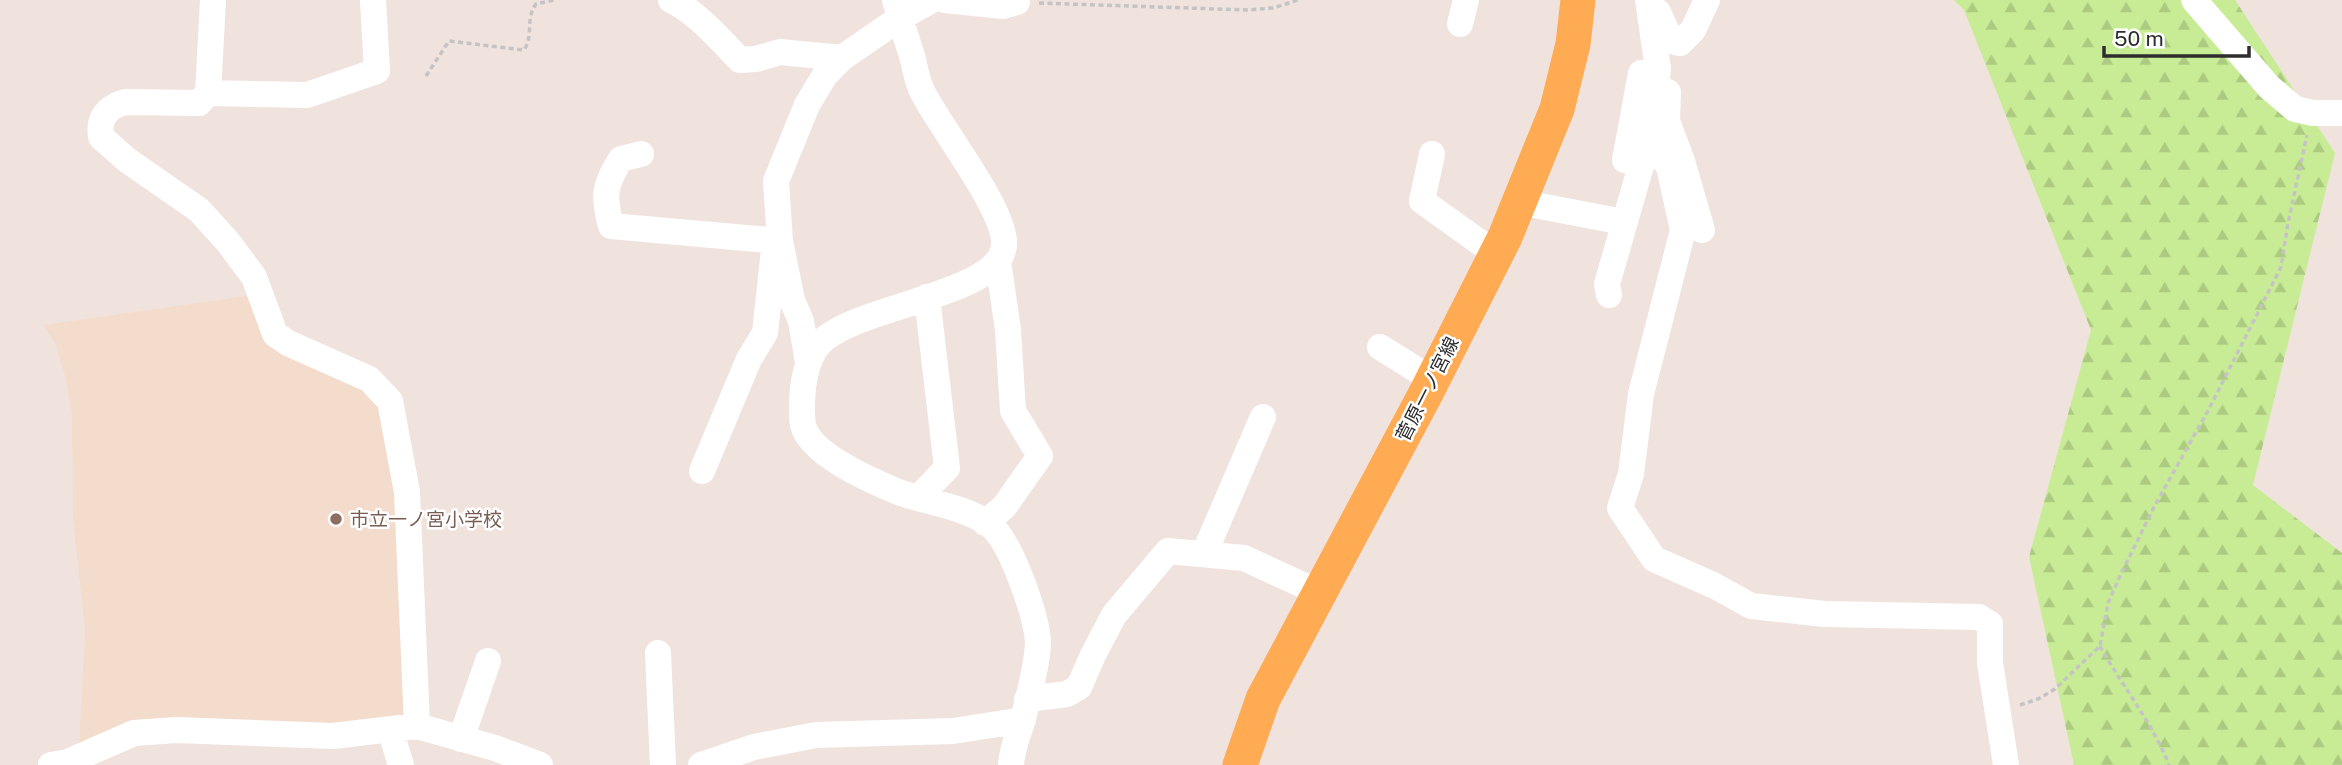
<svg xmlns="http://www.w3.org/2000/svg" width="2342" height="765" font-family="'Public Sans','Noto Sans JP',sans-serif">
	<style>
		.education { fill: #f3dccc }
		.forest { fill: url(#forest-firs) }
		.lines { fill: none; stroke-linecap: round; stroke-linejoin: round }
		.path { stroke: #c4c4c4; stroke-width: 3.5; stroke-dasharray: 5 3.5; stroke-linecap: butt }
		.minor { stroke: #fff; stroke-width: 26 }
		.major { stroke: #ffab53; stroke-width: 35 }
		.education-dot { fill: #8d6e63; stroke: #fff; stroke-width: 2.5 }
		.labels { text-anchor: middle; stroke-width: 5; stroke-linejoin: round; paint-order: stroke }
		.street-label { font-size: 19px; fill: #2d2d2d; stroke: #fff }
		.education-label { font-size: 19px; fill: #785e54; stroke: #fff; text-anchor: start }
	</style>
	<defs>
		<pattern id="forest-firs" width="22" height="20" patternUnits="userSpaceOnUse" patternTransform="scale(1.75)"><rect width="22" height="20" fill="#c8ec95"/><path d="M5 1l3.5 6h-7zM16 11l3.5 6h-7z" fill="#accb81"/></pattern>
	</defs>
	<rect width="100%" height="100%" fill="#f0e3de"/>
	<!-- education -->
	<path class="education" d="M 253,295 L 271,346 L 365,387 L 382,409 L 400,494 L 407,710 L 397,722 L 79,747 L 85,630 L 73,519 L 72,417 L 65,376 L 55,343 L 43,325 Z"/>
	<!-- forest -->
	<path class="forest" d="M 1954,0 L 2235,0 L 2335,153 L 2253,485 L 2342,553 L 2342,765 L 2074,765 L 2029,557 L 2091,330 L 1964,10 Z"/>
	<g class="lines">
		<!-- path -->
		<path class="path" d="M 1039,3 L 1247,10 L 1273,8 L 1298,0
			M 426,76 L 449,41 L 524,50 C 534,35 525,19 536,4 L 554,0
			M 2100,646 C 2122,686 2152,722 2169,765
			M 2020,705 L 2038,699 L 2055,689 L 2100,646 L 2108,603 L 2120,576 L 2154,507 L 2210,407 L 2281,267 L 2288,223 L 2307,135"/>
		<!-- minor -->
		<path class="minor" d="M 213,0 L 208,93 L 199,103 L 125,102 C 107,107 98,118 101,137 L 127,160 L 199,210 L 228,242 L 254,277 L 275,334 L 288,343 L 369,379 L 390,401 L 407,492 L 417,726
			M 671,0 C 698,13 719,39 740,60 L 756,59 L 780,52 L 842,58 L 900,18 L 932,0
			M 895,0 C 900,19 906,37 912,56 C 915,67 917,81 922,91 C 939,126 1007,211 1004,245 C 1001,296 854,305 819,344 C 809,356 805,372 803,388 C 802,399 801,414 803,425 C 810,454 870,480 896,491 C 926,503 963,505 990,525 C 1011,541 1036,615 1038,641 C 1038,660 1028,700 1023,719 C 1018,735 1012,748 1011,765
			M 945,0 L 1003,6 L 1017,2 L 1016,0
			M 1648,0 L 1658,69 L 1649,138 L 1669,167 L 1683,230 L 1641,394 L 1631,474 L 1620,508 L 1654,559 L 1715,586 L 1751,606 L 1825,614 L 1979,617 L 1990,624 L 1990,663 L 2006,765
			M 2194,0 L 2269,87 L 2295,109 L 2313,113 L 2342,113
			M 1658,12 L 1671,41 L 1680,43 L 1693,30 L 1707,0
			M 1460,24 L 1466,0
			M 1668,92 L 1667,121 L 1682,161 L 1702,230
			M 208,93 L 307,95 L 377,71 L 373,0
			M 641,154 L 621,159 C 604,185 603,196 611,226 L 780,241
			M 1432,154 L 1422,201 L 1496,254
			M 1625,160 L 1641,73
			M 1519,202 L 1613,220
			M 1609,295 L 1607,284 L 1649,138
			M 1380,347 L 1433,380
			M 808,362 L 801,321 L 792,300 L 780,241 L 776,181 L 807,105 L 825,75 L 842,58
			M 702,471 L 749,359 L 765,333 L 774,250
			M 918,498 L 947,468 L 927,297
			M 985,523 L 1004,507 L 1040,456 L 1013,411 L 1008,330 L 998,261
			M 1204,554 L 1263,417
			M 658,653 L 663,765
			M 1027,699 L 1067,694 L 1079,687 L 1093,655 L 1114,615 L 1168,551 L 1244,558 L 1320,593
			M 390,729 L 401,765
			M 461,739 L 488,661
			M 51,765 L 68,762 L 134,733 L 177,730 L 333,736 L 417,726 L 495,748 L 540,765
			M 701,765 L 754,747 L 816,735 L 953,731 L 1023,720"/>
		<!-- major -->
		<path class="major" d="M 1240,765 L 1263,699 L 1426,393 L 1505,237 L 1557,109 L 1573,44 L 1578,0"/>
	</g>
	<!-- markers -->
	<circle class="education-dot" cx="336" cy="519" r="7"/>
	<g class="labels">
		<!-- street labels -->
		<g class="street-label">
			<text transform="translate(1427 389) rotate(-63)" y="7">菅原一ノ宮線</text>
		</g>
		<!-- education labels -->
		<g class="education-label">
			<text x="350" y="526">市立一ノ宮小学校</text>
		</g>
	</g>
	<!-- scale -->
	<path d="M2104 46v10h145v-10" fill="none" stroke="#2d2d2d" stroke-width="3.5"/>
	<text x="2114" y="46" font-size="21" fill="#2d2d2d" stroke="#ffffff" stroke-width="5" paint-order="stroke">50 m</text>
</svg>
